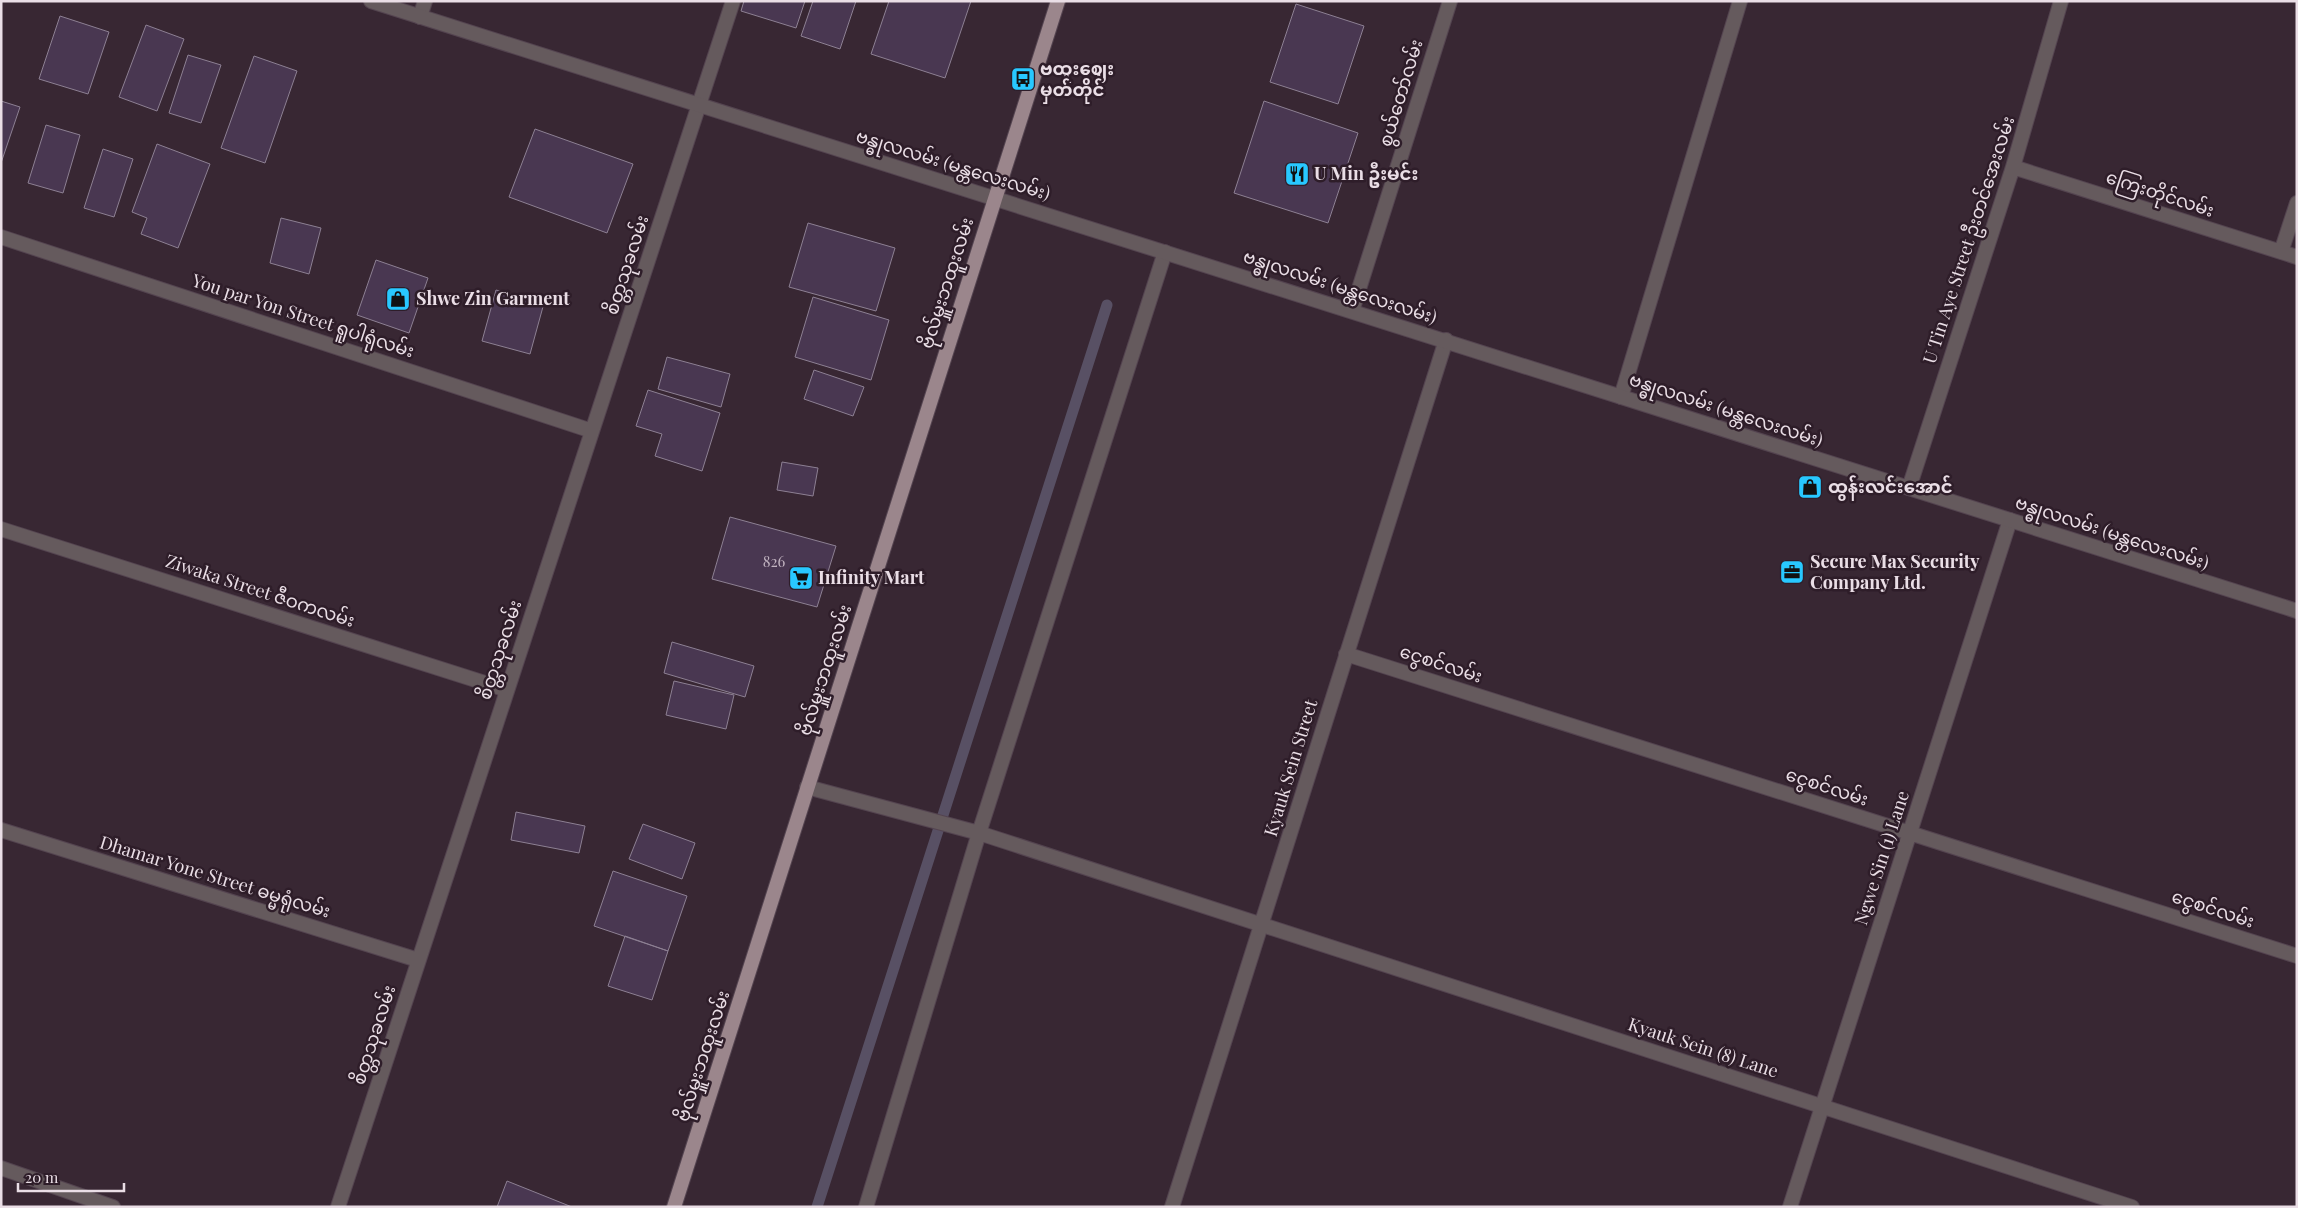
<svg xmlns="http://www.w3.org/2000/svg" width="2298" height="1208" font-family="'Playfair Display','Noto Sans Myanmar',serif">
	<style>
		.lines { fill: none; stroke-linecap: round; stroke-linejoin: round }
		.stream { stroke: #585064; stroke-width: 11 }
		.building { fill: #493751; stroke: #8d8093 }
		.minor-casing { stroke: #544450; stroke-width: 16 }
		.tertiary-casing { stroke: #544450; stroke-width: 16 }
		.primary-casing { stroke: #544450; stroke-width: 16 }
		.minor { stroke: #655a5d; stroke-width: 14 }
		.tertiary { stroke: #655a5d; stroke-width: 14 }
		.primary { stroke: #9b868c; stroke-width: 14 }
		.labels { text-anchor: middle; stroke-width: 5; stroke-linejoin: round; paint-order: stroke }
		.number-label { font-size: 15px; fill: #c2b4c1 }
		.poi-label { font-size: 18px; font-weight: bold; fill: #eadee6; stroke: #2e1d29; text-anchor: start }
		.street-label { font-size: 18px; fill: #eadee6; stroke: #2e1d29 }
	</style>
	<rect width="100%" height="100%" fill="#382733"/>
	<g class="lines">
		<!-- stream -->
		<path class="stream" d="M 817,1207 L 1107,305"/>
	</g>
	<!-- building -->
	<path class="building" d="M 744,1 L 805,1 L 796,28 L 741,11 Z
		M 813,1 L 856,1 L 840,49 L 801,36 Z
		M 889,1 L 971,1 L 945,78 L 871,54 Z
		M 1296,4 L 1364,26 L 1338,104 L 1270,82 Z
		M 60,16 L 109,32 L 88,94 L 39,79 Z
		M 146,25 L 184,39 L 157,111 L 119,97 Z
		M 188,55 L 221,65 L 201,123 L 169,113 Z
		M 254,56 L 297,71 L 265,163 L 221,148 Z
		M 1,101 L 20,107 L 1,163 Z
		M 1264,101 L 1358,133 L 1328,223 L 1234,193 Z
		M 46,125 L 80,135 L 63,193 L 28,183 Z
		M 535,129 L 633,164 L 607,233 L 509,197 Z
		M 157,144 L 210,164 L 178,248 L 141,234 L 147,218 L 132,212 Z
		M 103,149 L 133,159 L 114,217 L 84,208 Z
		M 281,218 L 321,228 L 309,274 L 270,263 Z
		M 808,223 L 895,248 L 876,311 L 789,287 Z
		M 376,260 L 428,278 L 409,333 L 357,315 Z
		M 496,290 L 544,303 L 530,354 L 482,341 Z
		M 813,297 L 889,320 L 871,380 L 795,357 Z
		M 667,357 L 730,374 L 721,407 L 658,389 Z
		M 814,370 L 864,387 L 853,416 L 804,399 Z
		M 648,390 L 720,413 L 702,471 L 655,456 L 662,434 L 636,426 Z
		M 782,462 L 818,468 L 813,496 L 777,490 Z
		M 730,517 L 836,546 L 817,607 L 712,579 Z
		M 672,642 L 754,666 L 745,697 L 664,673 Z
		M 674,681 L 734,695 L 726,729 L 666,715 Z
		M 516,812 L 585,826 L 579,853 L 511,840 Z
		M 643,824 L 695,843 L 682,879 L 629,859 Z
		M 613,871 L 687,896 L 668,951 L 594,926 Z
		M 625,936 L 668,951 L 652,1000 L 608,986 Z
		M 507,1181 L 572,1207 L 497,1207 Z"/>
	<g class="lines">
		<defs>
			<path id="minor" d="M 420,17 L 425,1
				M 2013,167 L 2297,257
				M 1,237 L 592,431
				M 2281,252 L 2297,203
				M 1352,311 L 1450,1
				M 1621,397 L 1740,1
				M 1909,488 L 2013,167 L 2061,1
				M 1,529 L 507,690
				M 1346,654 L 2297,956
				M 807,787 L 979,833 L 2132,1207
				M 1,830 L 418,960
				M 1,1168 L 113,1207
				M 338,1207 L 733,1
				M 866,1207 L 979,833 L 1165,252
				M 1172,1207 L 1446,340
				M 1790,1207 L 2010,520"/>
			<path id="tertiary" d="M 371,1 L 2297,611"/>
			<path id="primary" d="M 674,1207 L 1058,1"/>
		</defs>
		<!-- minor casing -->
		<use href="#minor" class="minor-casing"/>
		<!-- tertiary casing -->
		<use href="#tertiary" class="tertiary-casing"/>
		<!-- primary casing -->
		<use href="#primary" class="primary-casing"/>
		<!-- minor -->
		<use href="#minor" class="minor"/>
		<!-- tertiary -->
		<use href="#tertiary" class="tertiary"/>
		<!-- primary -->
		<use href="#primary" class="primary"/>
	</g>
	<!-- icons -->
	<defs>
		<symbol id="bus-square" viewBox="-11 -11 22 22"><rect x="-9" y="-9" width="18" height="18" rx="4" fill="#28c8ff" stroke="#2e1d29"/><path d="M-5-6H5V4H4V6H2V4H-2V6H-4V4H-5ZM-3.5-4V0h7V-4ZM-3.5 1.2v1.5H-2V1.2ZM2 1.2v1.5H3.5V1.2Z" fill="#111"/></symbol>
		<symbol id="restaurant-square" viewBox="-11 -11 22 22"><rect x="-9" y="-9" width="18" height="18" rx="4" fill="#28c8ff" stroke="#2e1d29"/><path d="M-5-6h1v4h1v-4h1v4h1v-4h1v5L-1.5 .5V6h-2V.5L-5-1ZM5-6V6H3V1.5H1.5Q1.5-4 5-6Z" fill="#111"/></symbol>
		<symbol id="shop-square" viewBox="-11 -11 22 22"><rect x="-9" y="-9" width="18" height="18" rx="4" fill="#28c8ff" stroke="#2e1d29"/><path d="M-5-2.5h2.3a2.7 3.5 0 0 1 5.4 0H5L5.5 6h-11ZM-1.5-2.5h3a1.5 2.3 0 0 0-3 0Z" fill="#111"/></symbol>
		<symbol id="office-square" viewBox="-11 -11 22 22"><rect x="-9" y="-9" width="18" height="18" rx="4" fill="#28c8ff" stroke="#2e1d29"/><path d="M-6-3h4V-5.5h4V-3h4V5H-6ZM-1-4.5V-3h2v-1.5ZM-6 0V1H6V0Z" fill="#111"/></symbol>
		<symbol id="supermarket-square" viewBox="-11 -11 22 22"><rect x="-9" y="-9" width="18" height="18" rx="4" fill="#28c8ff" stroke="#2e1d29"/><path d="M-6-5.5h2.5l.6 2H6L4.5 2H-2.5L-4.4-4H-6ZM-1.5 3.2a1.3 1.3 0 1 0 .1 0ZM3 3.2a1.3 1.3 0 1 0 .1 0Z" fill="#111"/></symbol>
	</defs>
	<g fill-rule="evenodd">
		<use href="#bus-square" x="1009" y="65" width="28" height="28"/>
		<use href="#restaurant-square" x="1283" y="160" width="28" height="28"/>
		<use href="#shop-square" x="384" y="285" width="28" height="28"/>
		<use href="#shop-square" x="1796" y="473" width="28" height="28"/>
		<use href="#office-square" x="1778" y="558" width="28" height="28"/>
		<use href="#supermarket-square" x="787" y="564" width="28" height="28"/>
	</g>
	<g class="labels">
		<!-- number labels -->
		<g class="number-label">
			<text x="774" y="567">826</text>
		</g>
		<!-- poi labels -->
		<g class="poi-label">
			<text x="1040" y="75">ဗထူးဈေး<tspan x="1040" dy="21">မှတ်တိုင်</tspan></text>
			<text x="1314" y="180">U Min ဦးမင်း</text>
			<text x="416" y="305">Shwe Zin Garment</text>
			<text x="1828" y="493">ထွန်းလင်းအောင်</text>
			<text x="1810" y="568">Secure Max Security<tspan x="1810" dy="21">Company Ltd.</tspan></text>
			<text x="818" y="584">Infinity Mart</text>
		</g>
		<!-- street labels -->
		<g class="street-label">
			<text transform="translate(1401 93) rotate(-73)" y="6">စွယ်တော်လမ်း</text>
			<text transform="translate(953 165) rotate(17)" y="6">ဗန္ဓုလလမ်း (မန္တလေးလမ်း)</text>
			<text transform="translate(2160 194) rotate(18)" y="6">ကြေးတိုင်လမ်း</text>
			<text transform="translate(1969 240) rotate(-72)" y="6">U Tin Aye Street ဦးတင်အေးလမ်း</text>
			<text transform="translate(627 265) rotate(-72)" y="6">စိတ္တသုခလမ်း</text>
			<text transform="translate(947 283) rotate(-72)" y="6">ဗိုလ်မှူးဘထူးလမ်း</text>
			<text transform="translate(1340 287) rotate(18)" y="6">ဗန္ဓုလလမ်း (မန္တလေးလမ်း)</text>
			<text transform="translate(303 316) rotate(18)" y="6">You par Yon Street ရူပါရုံလမ်း</text>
			<text transform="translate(1726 410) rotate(18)" y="6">ဗန္ဓုလလမ်း (မန္တလေးလမ်း)</text>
			<text transform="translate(2112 533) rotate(18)" y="6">ဗန္ဓုလလမ်း (မန္တလေးလမ်း)</text>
			<text transform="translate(260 591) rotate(18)" y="6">Ziwaka Street ဇီဝကလမ်း</text>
			<text transform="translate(500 650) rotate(-72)" y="6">စိတ္တသုခလမ်း</text>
			<text transform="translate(1441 664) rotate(18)" y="6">ငွေစင်လမ်း</text>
			<text transform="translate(825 670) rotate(-72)" y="6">ဗိုလ်မှူးဘထူးလမ်း</text>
			<text transform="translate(1291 768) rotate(-73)" y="6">Kyauk Sein Street</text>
			<text transform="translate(1827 787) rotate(18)" y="6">ငွေစင်လမ်း</text>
			<text transform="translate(1882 858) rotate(-72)" y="6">Ngwe Sin (1) Lane</text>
			<text transform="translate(215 877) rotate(17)" y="6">Dhamar Yone Street ဓမ္မရုံလမ်း</text>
			<text transform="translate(2213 909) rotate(18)" y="6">ငွေစင်လမ်း</text>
			<text transform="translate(374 1035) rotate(-72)" y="6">စိတ္တသုခလမ်း</text>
			<text transform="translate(1703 1048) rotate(18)" y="6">Kyauk Sein (8) Lane</text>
			<text transform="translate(703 1056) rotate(-72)" y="6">ဗိုလ်မှူးဘထူးလမ်း</text>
		</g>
	</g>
	<!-- border -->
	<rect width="2298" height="1208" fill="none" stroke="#eadee6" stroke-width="5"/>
	<!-- scale -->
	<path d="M18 1183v8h106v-8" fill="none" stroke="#eadee6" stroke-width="2.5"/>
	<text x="25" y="1183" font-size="15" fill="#eadee6" stroke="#2e1d29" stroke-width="4" paint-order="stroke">20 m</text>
</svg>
